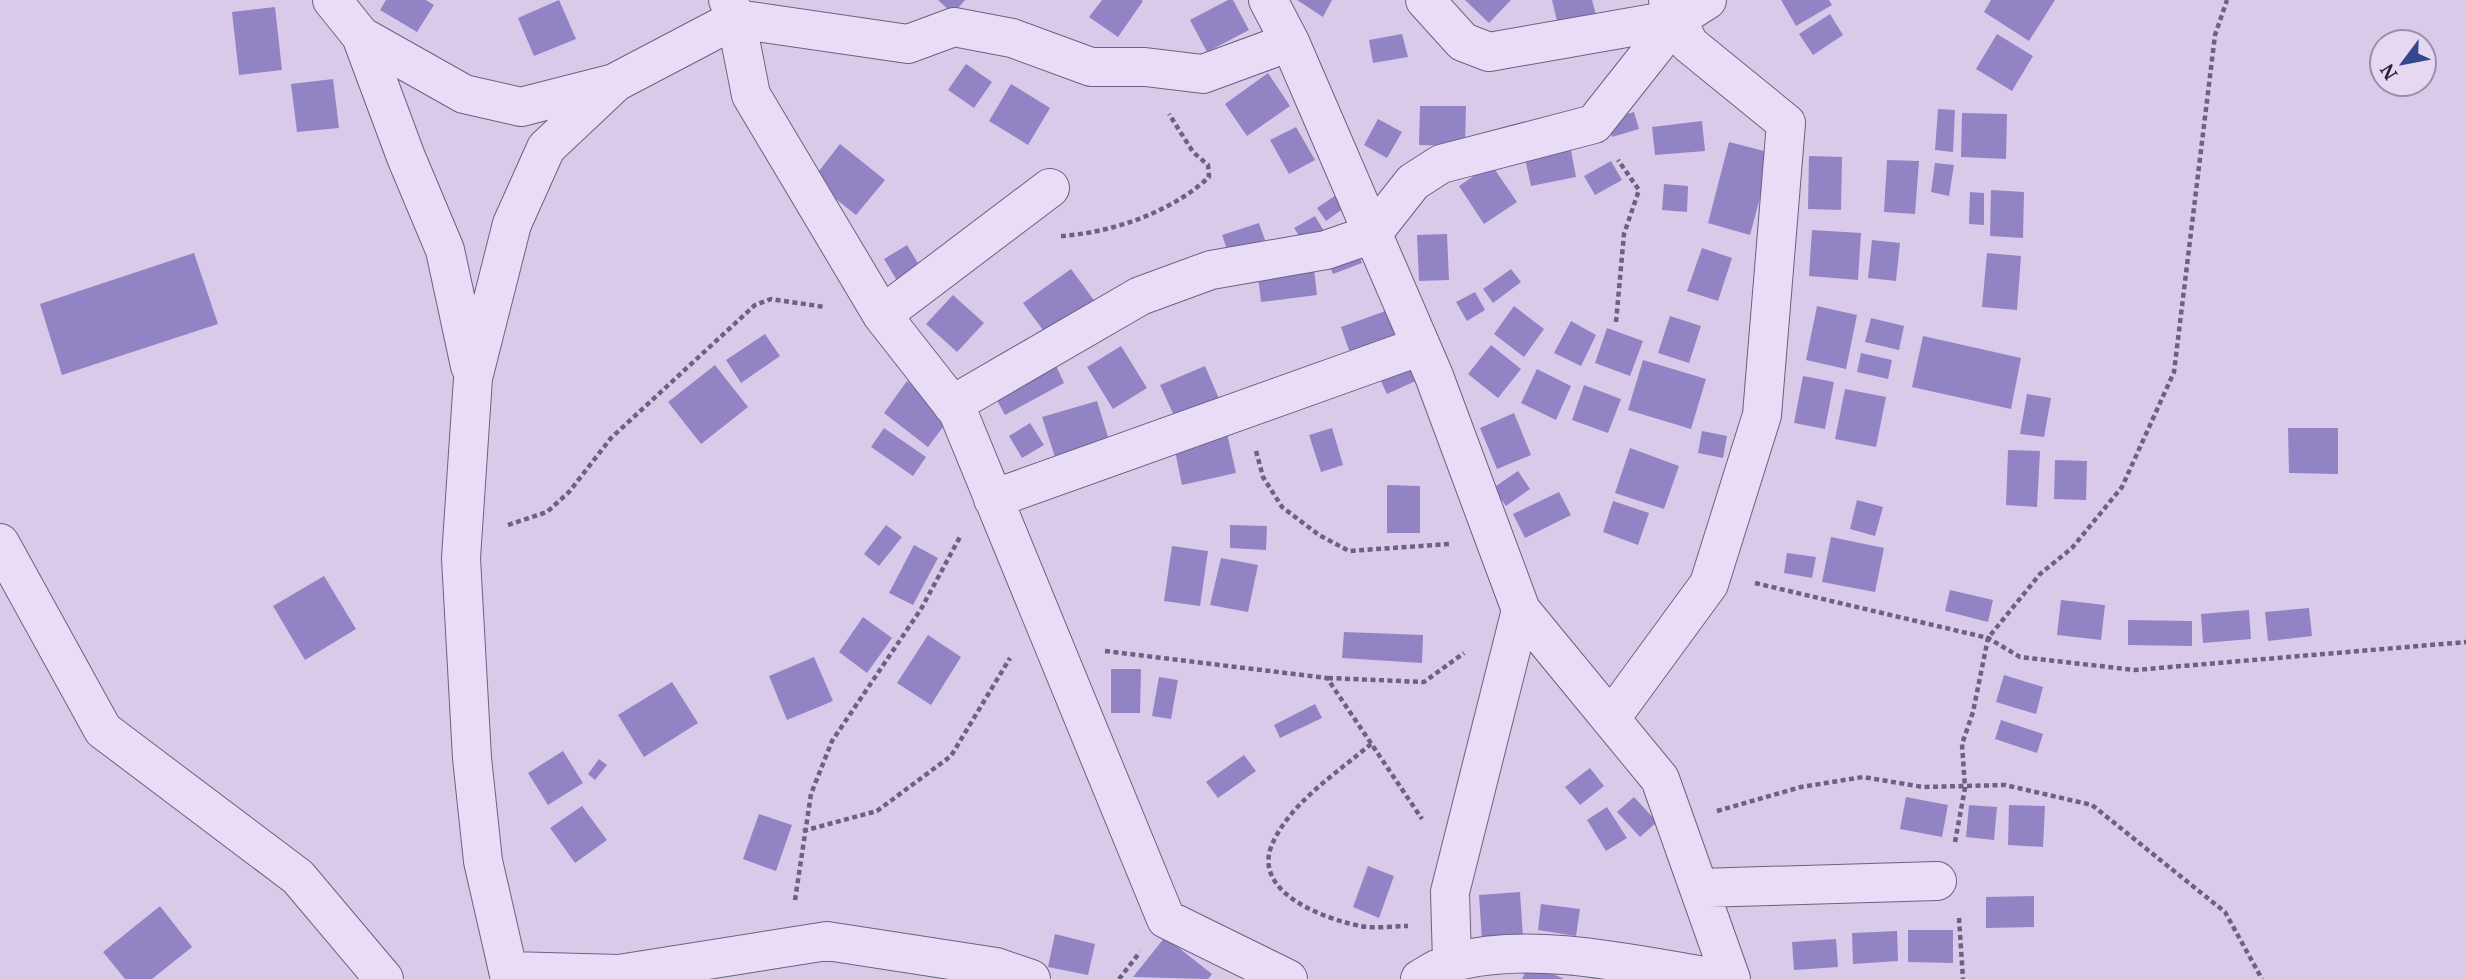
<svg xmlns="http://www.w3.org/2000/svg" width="2466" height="979" font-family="'PT Serif',serif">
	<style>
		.building { fill: #9283c4 }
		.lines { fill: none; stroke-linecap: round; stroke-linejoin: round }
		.street-casing { stroke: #6d6085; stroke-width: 40 }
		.path { stroke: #6d6085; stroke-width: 4.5; stroke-dasharray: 5 3.5; stroke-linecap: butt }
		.street { stroke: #e9dcf6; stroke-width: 38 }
	</style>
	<rect width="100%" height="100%" fill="#dacaea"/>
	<!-- building -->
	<path class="building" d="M 386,0 L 426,0 L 434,5 L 417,32 L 380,10 Z
		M 559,0 L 576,39 L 534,56 L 518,18 Z
		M 938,0 L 965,0 L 953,14 Z
		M 1102,0 L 1141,0 L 1143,1 L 1118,37 L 1089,17 Z
		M 1228,0 L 1233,0 L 1249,30 L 1207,52 L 1190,20 Z
		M 1297,0 L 1332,0 L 1323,17 Z
		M 1465,0 L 1511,0 L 1489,23 Z
		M 1552,0 L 1592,0 L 1596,15 L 1558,25 Z
		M 1781,0 L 1829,0 L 1832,5 L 1796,26 Z
		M 1991,0 L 2055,0 L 2029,41 L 1984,12 Z
		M 275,7 L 282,70 L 239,75 L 232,12 Z
		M 1830,14 L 1843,35 L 1813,55 L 1799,34 Z
		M 1402,34 L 1408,57 L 1373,63 L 1369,40 Z
		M 1997,34 L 2033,56 L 2012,91 L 1976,69 Z
		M 966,64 L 992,82 L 974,108 L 948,90 Z
		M 1268,73 L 1290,106 L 1247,136 L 1225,104 Z
		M 333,79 L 339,128 L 297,132 L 291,84 Z
		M 1011,84 L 1050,108 L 1028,145 L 989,121 Z
		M 1420,106 L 1466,106 L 1465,146 L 1419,145 Z
		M 1938,109 L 1955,110 L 1953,152 L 1935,150 Z
		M 1634,112 L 1639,129 L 1612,137 L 1607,120 Z
		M 1962,113 L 2007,114 L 2006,159 L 1961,157 Z
		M 1378,119 L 1402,132 L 1387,158 L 1364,145 Z
		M 1702,121 L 1705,151 L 1655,155 L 1652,127 Z
		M 1296,127 L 1315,160 L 1289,174 L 1270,140 Z
		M 1729,142 L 1772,153 L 1750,235 L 1708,223 Z
		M 840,144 L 885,180 L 856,215 L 812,180 Z
		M 1570,145 L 1576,177 L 1531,186 L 1524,154 Z
		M 1809,156 L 1842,157 L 1841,210 L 1808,209 Z
		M 1887,160 L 1919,161 L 1915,214 L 1884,212 Z
		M 1611,161 L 1622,180 L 1595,195 L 1584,176 Z
		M 1935,163 L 1954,165 L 1949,196 L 1931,192 Z
		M 1491,164 L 1517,202 L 1484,224 L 1459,186 Z
		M 1664,184 L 1688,186 L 1687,212 L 1662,210 Z
		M 1991,190 L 2024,192 L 2023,238 L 1990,236 Z
		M 1970,192 L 1984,193 L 1984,225 L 1969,224 Z
		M 1339,193 L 1348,205 L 1326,221 L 1317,208 Z
		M 1315,216 L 1327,236 L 1307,248 L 1294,228 Z
		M 1259,223 L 1265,240 L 1228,252 L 1222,235 Z
		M 1812,230 L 1861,233 L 1858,280 L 1809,276 Z
		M 1447,234 L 1449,280 L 1419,281 L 1417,235 Z
		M 1872,240 L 1900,243 L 1896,281 L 1868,278 Z
		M 1355,244 L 1362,263 L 1333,274 L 1326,256 Z
		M 907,245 L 927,278 L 904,292 L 884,259 Z
		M 1702,248 L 1732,258 L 1718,301 L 1687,291 Z
		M 194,253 L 218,324 L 62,375 L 40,304 Z
		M 1987,253 L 2021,256 L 2017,310 L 1982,307 Z
		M 1071,269 L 1096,303 L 1048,337 L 1023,303 Z
		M 1314,269 L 1317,295 L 1261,302 L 1258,276 Z
		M 1511,269 L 1521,282 L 1493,303 L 1483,289 Z
		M 1475,292 L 1485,310 L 1467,321 L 1456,302 Z
		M 953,295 L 984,323 L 957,352 L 926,324 Z
		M 1514,306 L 1544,329 L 1524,357 L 1494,334 Z
		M 1817,306 L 1857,315 L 1846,369 L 1806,360 Z
		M 1391,309 L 1401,338 L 1351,356 L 1341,327 Z
		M 1670,316 L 1701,326 L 1689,363 L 1658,353 Z
		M 1871,318 L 1904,326 L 1899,350 L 1865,342 Z
		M 1571,321 L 1596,335 L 1581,366 L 1554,353 Z
		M 1607,328 L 1643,341 L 1630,376 L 1595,363 Z
		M 765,334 L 780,356 L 741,383 L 726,360 Z
		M 1923,336 L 2021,358 L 2011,409 L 1912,387 Z
		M 1491,345 L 1521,369 L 1498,398 L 1468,374 Z
		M 1121,346 L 1147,388 L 1113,409 L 1087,367 Z
		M 1861,353 L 1892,360 L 1888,379 L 1857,372 Z
		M 1411,360 L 1420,379 L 1387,394 L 1378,375 Z
		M 1643,360 L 1706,379 L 1691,429 L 1628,410 Z
		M 1054,361 L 1064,383 L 1005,415 L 993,393 Z
		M 715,365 L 748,407 L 701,444 L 668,402 Z
		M 1205,366 L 1220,401 L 1176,420 L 1160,385 Z
		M 1537,369 L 1571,386 L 1556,420 L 1521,403 Z
		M 1803,376 L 1834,382 L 1825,429 L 1794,423 Z
		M 907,381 L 952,415 L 928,447 L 884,413 Z
		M 1584,385 L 1621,399 L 1608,433 L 1572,420 Z
		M 1845,389 L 1886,397 L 1876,447 L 1835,439 Z
		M 2027,394 L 2051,398 L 2044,437 L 2020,434 Z
		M 1097,401 L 1109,440 L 1055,457 L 1042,417 Z
		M 1514,413 L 1531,455 L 1497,469 L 1480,428 Z
		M 1030,423 L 1044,445 L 1022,458 L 1009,436 Z
		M 884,428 L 926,457 L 913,476 L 871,447 Z
		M 1332,428 L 1343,465 L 1321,472 L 1309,435 Z
		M 2288,428 L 2338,428 L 2338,474 L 2289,473 Z
		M 1226,429 L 1236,473 L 1182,485 L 1173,441 Z
		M 1702,431 L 1727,436 L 1723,458 L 1698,453 Z
		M 1630,448 L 1679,466 L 1664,509 L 1615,493 Z
		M 2008,450 L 2040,451 L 2037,507 L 2006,505 Z
		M 2055,460 L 2087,461 L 2086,500 L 2054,499 Z
		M 1518,471 L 1530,489 L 1506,506 L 1493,488 Z
		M 1387,485 L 1420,486 L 1420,533 L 1387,533 Z
		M 1559,492 L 1571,515 L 1525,538 L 1513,514 Z
		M 1857,500 L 1883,507 L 1875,536 L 1850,529 Z
		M 1613,501 L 1649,513 L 1638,545 L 1603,532 Z
		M 886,525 L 902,537 L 879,566 L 864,554 Z
		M 1230,525 L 1267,526 L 1266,550 L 1230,548 Z
		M 1831,537 L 1884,548 L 1875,592 L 1822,582 Z
		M 914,545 L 938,558 L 913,605 L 889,593 Z
		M 1172,546 L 1208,551 L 1200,606 L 1164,601 Z
		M 1787,553 L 1816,557 L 1812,578 L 1784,573 Z
		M 1221,558 L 1258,565 L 1248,612 L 1210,605 Z
		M 324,576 L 356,629 L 305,660 L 273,606 Z
		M 1950,590 L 1993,600 L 1988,622 L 1945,611 Z
		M 2061,600 L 2105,605 L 2101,640 L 2057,635 Z
		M 2309,608 L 2312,636 L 2268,641 L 2265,612 Z
		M 2249,610 L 2251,639 L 2203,643 L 2201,614 Z
		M 863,617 L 892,638 L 867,673 L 839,652 Z
		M 2128,620 L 2192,621 L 2192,646 L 2128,645 Z
		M 1344,632 L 1423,635 L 1422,663 L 1342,658 Z
		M 928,635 L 961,657 L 931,705 L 897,683 Z
		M 814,657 L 833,701 L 787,720 L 769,676 Z
		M 1111,669 L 1141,669 L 1140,713 L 1111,713 Z
		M 2004,675 L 2043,687 L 2036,714 L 1996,702 Z
		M 1159,677 L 1178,680 L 1171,719 L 1152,716 Z
		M 672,682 L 698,723 L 644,757 L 618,715 Z
		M 1315,704 L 1322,718 L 1280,738 L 1274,725 Z
		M 2001,720 L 2043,734 L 2037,753 L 1995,739 Z
		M 563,751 L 583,783 L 548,805 L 528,773 Z
		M 1244,755 L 1256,771 L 1218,798 L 1206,782 Z
		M 599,759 L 607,765 L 595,780 L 588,774 Z
		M 1590,768 L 1604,786 L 1580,805 L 1565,787 Z
		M 1634,797 L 1657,822 L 1640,837 L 1617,812 Z
		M 1906,797 L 1948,805 L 1942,837 L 1900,829 Z
		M 1969,805 L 1997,807 L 1994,840 L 1966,837 Z
		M 2009,805 L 2045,806 L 2043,847 L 2008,845 Z
		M 582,806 L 607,840 L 575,863 L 550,828 Z
		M 1607,807 L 1627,838 L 1606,851 L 1587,820 Z
		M 759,814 L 792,825 L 776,871 L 743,859 Z
		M 1368,866 L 1394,876 L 1379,918 L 1353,907 Z
		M 1520,892 L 1523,938 L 1482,940 L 1479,895 Z
		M 2034,896 L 2034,927 L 1986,928 L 1986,897 Z
		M 1541,904 L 1580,909 L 1576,936 L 1538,930 Z
		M 160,906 L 192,947 L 152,979 L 125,979 L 103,952 Z
		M 1908,930 L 1953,930 L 1953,963 L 1908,962 Z
		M 1897,931 L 1898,961 L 1853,964 L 1852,933 Z
		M 1055,934 L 1095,944 L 1088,975 L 1048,967 Z
		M 1165,937 L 1212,974 L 1208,979 L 1133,977 Z
		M 1836,939 L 1838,967 L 1794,970 L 1792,942 Z
		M 1530,963 L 1564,979 L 1522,979 Z"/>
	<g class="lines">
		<defs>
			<path id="street" d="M 332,0 L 361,36 L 464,94 L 521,107 L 611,84
				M 728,0 L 736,19 L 751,95 L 882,315 L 958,412 L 1166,919 L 1288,979
				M 1268,0 L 1290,42 L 1434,376 L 1521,610 L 1660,779 L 1731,979
				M 1425,0 L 1463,42 L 1489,52 L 1677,19
				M 361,36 L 406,157 L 445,250 L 470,366
				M 882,315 L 1050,188
				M 952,405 L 1140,296 L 1211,270 L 1326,250 L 1372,234 L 1413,182 L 1441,164 L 1594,124 L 1677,19 L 1707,0
				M 993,499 L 1421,346
				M 0,543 L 103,730 L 298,877 L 384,979
				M 1611,718 L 1709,584 L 1762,415 L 1786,123 L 1689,44 L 1668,0
				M 1699,888 L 1937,881
				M 1452,962 L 1450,892 L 1521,610
				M 510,971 L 619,974 L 827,941 L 996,967 L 1031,979
				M 510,979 L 483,861 L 472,758 L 461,558 L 473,378 L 512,224 L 546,148 L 616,82 L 736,19 L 908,44 L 954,27 L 1012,38 L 1091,67 L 1145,67 L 1203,74 L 1290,42
				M 1420,979 C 1430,973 1442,965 1454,962 C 1534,940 1641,966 1721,979"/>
		</defs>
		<!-- street casing -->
		<use href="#street" class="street-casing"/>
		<!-- path -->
		<path class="path" d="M 1061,236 C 1111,233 1172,212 1209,177 L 1208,165 L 1193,152 L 1169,114
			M 1616,322 L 1624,234 L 1639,190 L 1618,160
			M 1256,451 L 1263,477 L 1282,507 L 1319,535 L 1349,551 L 1449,544
			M 508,525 L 547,512 L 569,492 L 611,438 L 755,305 L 771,299 L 825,307
			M 1755,583 L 1988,638 L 2020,657 L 2135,670 L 2466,642
			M 1105,651 L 1327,678 L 1422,819
			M 1328,678 L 1424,682 L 1464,653
			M 1371,744 C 1337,773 1288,804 1271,847 C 1254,894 1326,919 1360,926 C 1375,929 1393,926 1408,926
			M 1717,811 L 1801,787 L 1863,777 L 1923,787 L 2005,785 L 2092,805 L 2225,912 L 2262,979
			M 803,831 L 877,811 L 951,756 L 1010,658
			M 1955,842 L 1965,788 L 1962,744 L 1973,712 L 1988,638 L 2040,574 L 2072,548 L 2122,487 L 2174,372 L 2215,35 L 2227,0
			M 795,900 L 811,794 L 832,741 L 921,609 L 961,535
			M 1959,918 L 1963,979
			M 1119,979 L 1140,952"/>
		<!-- street -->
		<use href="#street" class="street"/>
	</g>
	<!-- north arrow -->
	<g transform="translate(2403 63) rotate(238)"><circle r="33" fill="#e6d8f2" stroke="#9a8fa7" stroke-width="2"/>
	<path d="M0-5L12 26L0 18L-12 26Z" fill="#36478e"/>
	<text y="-10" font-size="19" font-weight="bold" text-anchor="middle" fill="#282237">N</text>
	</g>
</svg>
